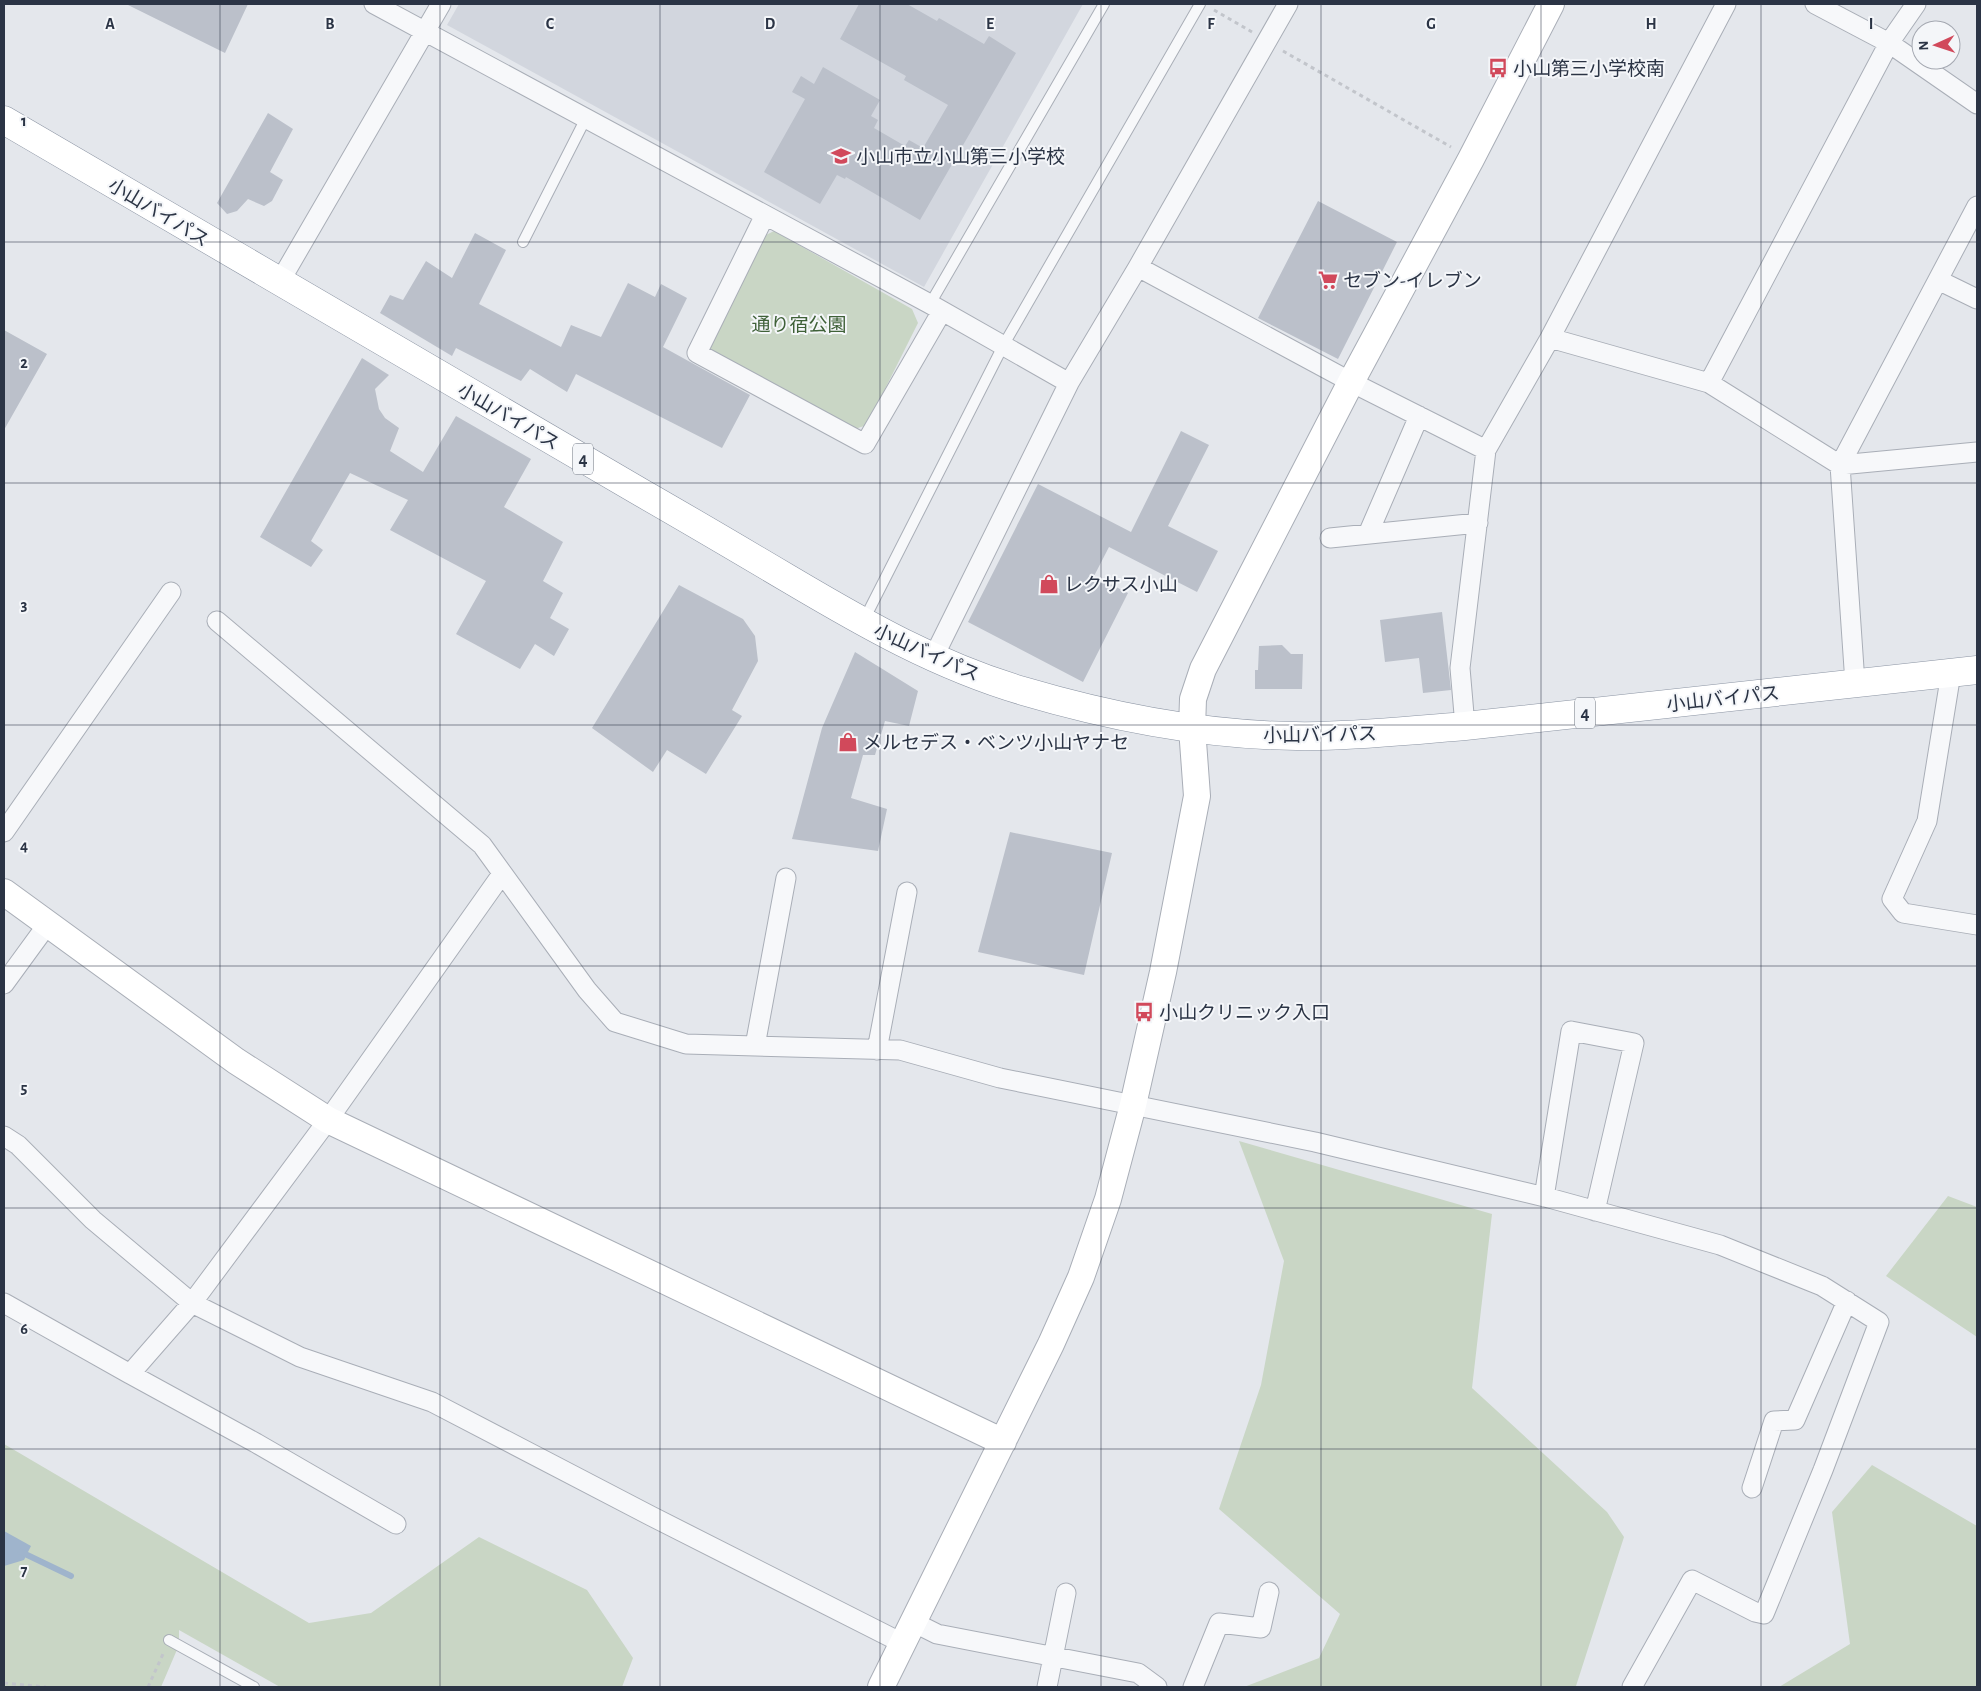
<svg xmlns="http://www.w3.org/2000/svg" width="1981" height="1691" font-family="'Alegreya Sans','Noto Sans JP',sans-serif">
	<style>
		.built { fill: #d2d6de }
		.green { fill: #c9d6c5 }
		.water { fill: #9fb4cc }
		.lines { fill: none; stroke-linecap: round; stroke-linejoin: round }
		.stream { stroke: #9fb4cc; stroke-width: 6 }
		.building { fill: #bbc0ca }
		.lane-casing { stroke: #a9aeb7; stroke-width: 12 }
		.street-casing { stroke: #a9aeb7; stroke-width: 21 }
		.secondary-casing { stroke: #a9aeb7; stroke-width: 28 }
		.highway-casing { stroke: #8b94a3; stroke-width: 29 }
		.path { stroke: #c2c5cb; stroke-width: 3; stroke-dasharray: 4 4; stroke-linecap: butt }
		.lane { stroke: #f7f8fa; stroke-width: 10 }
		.street { stroke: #f7f8fa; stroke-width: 19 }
		.secondary { stroke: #fff; stroke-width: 26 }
		.highway { stroke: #fff; stroke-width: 28 }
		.grid { fill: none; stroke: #2b3445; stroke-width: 1; stroke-opacity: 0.55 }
		.labels { text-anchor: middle; stroke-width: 4; stroke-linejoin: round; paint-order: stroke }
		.shield { fill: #f4f6f9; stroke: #676e7b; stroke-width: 1 }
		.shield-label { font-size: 18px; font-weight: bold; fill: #2b3445 }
		.poi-label { font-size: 19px; fill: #2b3445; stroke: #f4f6f9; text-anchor: start }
		.street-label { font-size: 19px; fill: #2b3445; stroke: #f4f6f9 }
		.park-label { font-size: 19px; fill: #3f6138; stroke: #f4f6f9 }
		.grid-label { font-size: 16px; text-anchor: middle; font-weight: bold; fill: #2b3445; stroke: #f4f6f9; stroke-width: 4; stroke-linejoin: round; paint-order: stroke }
	</style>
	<rect width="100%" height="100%" fill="#e4e7ec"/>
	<!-- built -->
	<path class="built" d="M 459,4 L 1083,4 L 924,287 L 447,25 Z"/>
	<!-- green -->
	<path class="green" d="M 774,231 L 912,309 L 918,323 L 867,425 L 855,429 L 710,355 L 704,344 L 758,239 Z
		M 1239,1141 L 1492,1214 L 1472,1388 L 1607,1512 L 1624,1537 L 1576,1686 L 1244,1687 L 1319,1658 L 1340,1614 L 1219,1509 L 1261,1385 L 1284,1261 Z
		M 1948,1196 L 1977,1207 L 1977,1337 L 1886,1276 Z
		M 4,1444 L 309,1623 L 371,1613 L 479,1537 L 587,1590 L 633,1658 L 622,1687 L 280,1687 L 179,1630 L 179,1645 L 161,1687 L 4,1687 Z
		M 1872,1465 L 1977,1526 L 1977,1687 L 1779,1687 L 1850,1644 L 1832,1512 Z"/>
	<!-- water -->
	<path class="water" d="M 4,1531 L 31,1546 L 24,1560 L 4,1566 Z"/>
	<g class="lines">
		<!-- stream -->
		<path class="stream" d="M 21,1552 L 71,1576"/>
	</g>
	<!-- building -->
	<path class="building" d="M 126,4 L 248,4 L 225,53 Z
		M 859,4 L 907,4 L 937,21 L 939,18 L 984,44 L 989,36 L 1016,53 L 920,220 L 846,177 L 845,179 L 837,175 L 820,204 L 764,172 L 805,99 L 792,92 L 801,76 L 814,84 L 823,67 L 880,100 L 871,116 L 878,120 L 874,128 L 905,146 L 909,140 L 923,148 L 948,105 L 904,80 L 906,76 L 840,39 Z
		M 268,113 L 293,129 L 270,172 L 283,180 L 272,201 L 264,206 L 248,199 L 237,211 L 227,214 L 217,203 Z
		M 1318,201 L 1397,242 L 1338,359 L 1258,318 Z
		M 475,233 L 506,250 L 479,304 L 561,347 L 571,325 L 601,337 L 628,283 L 655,297 L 661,284 L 687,298 L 663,347 L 750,395 L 722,448 L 576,374 L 567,392 L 530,369 L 521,381 L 456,348 L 452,356 L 380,313 L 390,295 L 403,300 L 426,261 L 452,278 Z
		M 4,330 L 47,354 L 4,430 Z
		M 362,358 L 389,375 L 375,389 L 379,409 L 385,418 L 399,428 L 390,451 L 423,472 L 456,416 L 531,459 L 504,507 L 563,542 L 543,581 L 563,593 L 550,618 L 569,629 L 554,656 L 535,644 L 520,669 L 456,634 L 486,581 L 390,530 L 408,500 L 350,473 L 311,541 L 323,550 L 311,567 L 260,537 Z
		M 1181,431 L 1209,445 L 1168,526 L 1218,551 L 1197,592 L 1109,547 L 1094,576 L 1128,593 L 1083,682 L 968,622 L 1038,484 L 1131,532 Z
		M 679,585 L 743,619 L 755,636 L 758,661 L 732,710 L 742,716 L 706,774 L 667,750 L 653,772 L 592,728 Z
		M 1442,612 L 1451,690 L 1423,693 L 1419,658 L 1385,662 L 1380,620 Z
		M 1282,645 L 1291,654 L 1303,654 L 1302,689 L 1255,689 L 1255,670 L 1258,670 L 1259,646 Z
		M 855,652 L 918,691 L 909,726 L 885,721 L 875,755 L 863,755 L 851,798 L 887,809 L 878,851 L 792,839 L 822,728 Z
		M 1010,832 L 1112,853 L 1084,975 L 978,952 Z"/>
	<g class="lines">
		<defs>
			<path id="lane" d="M 523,242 L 586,118
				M 930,304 L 1104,4
				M 863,622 L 1003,346 L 1200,4
				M 169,1640 L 254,1687"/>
			<path id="street" d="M 374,4 L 930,304 L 1069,383
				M 1815,4 L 1889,43 L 1977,104
				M 765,215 L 697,353 L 865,444 L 942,311
				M 1138,267 L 1351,382 L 1486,450
				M 1938,280 L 1977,299
				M 279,283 L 441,4
				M 1550,338 L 1709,383 L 1840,465 L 1977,452
				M 1709,383 L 1889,43 L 1916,4
				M 1368,534 L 1419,416
				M 1330,538 L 1478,523
				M 217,621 L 482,845 L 587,990 L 615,1022 L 686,1044 L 900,1050 L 1000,1078 L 1315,1142 L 1549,1198 L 1720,1245 L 1822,1286 L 1879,1322 L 1823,1470 L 1764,1614 L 1755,1612 L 1692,1580 L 1632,1687
				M 933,658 L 1069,383 L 1138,267 L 1288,4
				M 1951,673 L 1927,821 L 1892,899 L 1903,913 L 1977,925
				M 1855,683 L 1840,465 L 1977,206
				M 1465,726 L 1460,668 L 1486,450 L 1550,338 L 1726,4
				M 4,832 L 171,592
				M 4,984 L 47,925
				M 755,1046 L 786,878
				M 877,1050 L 907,892
				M 4,1136 L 18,1145 L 93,1220 L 192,1303 L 300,1357 L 432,1402 L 651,1516 L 902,1643
				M 1544,1197 L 1571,1031 L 1634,1043 L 1595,1211
				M 4,1303 L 130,1374 L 192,1303 L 328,1120 L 502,874
				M 130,1374 L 256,1443 L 396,1524
				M 1752,1488 L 1774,1421 L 1795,1420 L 1847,1301
				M 913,1622 L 937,1634 L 1138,1673 L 1157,1687
				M 1047,1687 L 1066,1593
				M 1193,1687 L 1219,1623 L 1261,1628 L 1269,1592"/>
			<path id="secondary" d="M 4,892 L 236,1061 L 328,1120 L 1003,1442
				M 881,1687 L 1051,1344 L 1081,1277 L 1108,1199 L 1133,1105 L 1163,972 L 1197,796 L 1192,728 L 1193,699 L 1203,669 L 1351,382 L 1471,159 L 1551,4"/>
			<path id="highway" d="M 4,120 C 216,245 429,369 642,493 C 691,521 740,550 789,579 C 865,624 938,666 1023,691 C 1118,719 1220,738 1319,736 C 1368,735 1417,730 1465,726 L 1977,670"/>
		</defs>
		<!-- lane casing -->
		<use href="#lane" class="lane-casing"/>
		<!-- street casing -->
		<use href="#street" class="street-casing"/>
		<!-- secondary casing -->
		<use href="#secondary" class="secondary-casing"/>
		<!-- highway casing -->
		<use href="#highway" class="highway-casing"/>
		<!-- path -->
		<path class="path" d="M 1214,10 L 1252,32
			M 1283,51 L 1451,147
			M 4,1683 L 46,1687
			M 148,1687 L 163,1654"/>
		<!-- lane -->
		<use href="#lane" class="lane"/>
		<!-- street -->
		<use href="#street" class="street"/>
		<!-- secondary -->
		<use href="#secondary" class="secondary"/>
		<!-- highway -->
		<use href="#highway" class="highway"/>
	</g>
	<!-- grid -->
	<path class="grid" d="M 220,4 L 220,1687M 440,4 L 440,1687M 660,4 L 660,1687M 880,4 L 880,1687M 1101,4 L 1101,1687M 1321,4 L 1321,1687M 1541,4 L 1541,1687M 1761,4 L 1761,1687M 4,242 L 1977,242M 4,483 L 1977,483M 4,725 L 1977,725M 4,966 L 1977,966M 4,1208 L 1977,1208M 4,1449 L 1977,1449"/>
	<!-- icons -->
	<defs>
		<symbol id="bus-bare" viewBox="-9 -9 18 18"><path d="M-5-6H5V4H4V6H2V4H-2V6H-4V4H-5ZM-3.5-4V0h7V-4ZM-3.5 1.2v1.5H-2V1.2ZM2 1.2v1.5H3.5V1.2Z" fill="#d1495b" stroke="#f4f6f9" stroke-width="2.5" paint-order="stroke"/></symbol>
		<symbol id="school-bare" viewBox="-9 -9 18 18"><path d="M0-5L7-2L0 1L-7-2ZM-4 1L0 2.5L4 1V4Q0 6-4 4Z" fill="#d1495b" stroke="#f4f6f9" stroke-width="2.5" paint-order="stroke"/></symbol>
		<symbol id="supermarket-bare" viewBox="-9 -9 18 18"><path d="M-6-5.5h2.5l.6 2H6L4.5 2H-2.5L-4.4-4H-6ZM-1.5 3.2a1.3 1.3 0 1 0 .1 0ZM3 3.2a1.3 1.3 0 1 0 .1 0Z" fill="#d1495b" stroke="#f4f6f9" stroke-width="2.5" paint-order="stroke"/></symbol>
		<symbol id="shop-bare" viewBox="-9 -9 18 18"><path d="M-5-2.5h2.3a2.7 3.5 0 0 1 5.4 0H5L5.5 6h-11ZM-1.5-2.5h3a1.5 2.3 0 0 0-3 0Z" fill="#d1495b" stroke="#f4f6f9" stroke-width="2.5" paint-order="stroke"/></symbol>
	</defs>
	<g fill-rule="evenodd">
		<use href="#bus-bare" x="1484" y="54" width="28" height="28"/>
		<use href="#school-bare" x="827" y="142" width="28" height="28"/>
		<use href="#supermarket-bare" x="1314" y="266" width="28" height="28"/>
		<use href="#shop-bare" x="1035" y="570" width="28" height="28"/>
		<use href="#shop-bare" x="834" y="728" width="28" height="28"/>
		<use href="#bus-bare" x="1130" y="998" width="28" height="28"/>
	</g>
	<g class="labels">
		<!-- shield labels -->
		<g class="shield">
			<rect x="573" y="443.5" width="20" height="31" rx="4"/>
			<rect x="1575" y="697.5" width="20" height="31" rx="4"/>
		</g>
		<g class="shield-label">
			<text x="583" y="465">4</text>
			<text x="1585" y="719">4</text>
		</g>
		<!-- poi labels -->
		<g class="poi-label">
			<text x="1513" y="75">小山第三小学校南</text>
			<text x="856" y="163">小山市立小山第三小学校</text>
			<text x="1343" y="287">セブン-イレブン</text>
			<text x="1064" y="591">レクサス小山</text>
			<text x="863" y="749">メルセデス・ベンツ小山ヤナセ</text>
			<text x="1159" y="1019">小山クリニック入口</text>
		</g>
		<!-- street labels -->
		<g class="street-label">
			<text transform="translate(159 212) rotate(31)" y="7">小山バイパス</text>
			<text transform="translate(509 416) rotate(30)" y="7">小山バイパス</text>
			<text transform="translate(927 652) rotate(24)" y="7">小山バイパス</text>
			<text transform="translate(1723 698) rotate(-6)" y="7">小山バイパス</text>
			<text transform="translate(1320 734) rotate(-1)" y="7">小山バイパス</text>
		</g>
		<!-- park labels -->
		<g class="park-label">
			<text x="799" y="331">通り宿公園</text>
		</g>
	</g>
	<g class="grid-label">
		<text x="110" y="29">A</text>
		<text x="330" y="29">B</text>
		<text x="550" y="29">C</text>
		<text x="770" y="29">D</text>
		<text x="990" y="29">E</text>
		<text x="1211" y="29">F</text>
		<text x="1431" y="29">G</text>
		<text x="1651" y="29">H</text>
		<text x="1871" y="29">I</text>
		<text x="24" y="126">1</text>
		<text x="24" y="368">2</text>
		<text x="24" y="610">3</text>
		<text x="24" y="851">4</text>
		<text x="24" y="1093">5</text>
		<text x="24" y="1334">6</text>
		<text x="24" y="1576">7</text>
	</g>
	<!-- border -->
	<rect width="1981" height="1691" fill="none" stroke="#2b3445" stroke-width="10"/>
	<!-- north arrow -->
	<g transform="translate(1936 45) rotate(267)"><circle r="24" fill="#f4f6f9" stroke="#a4a8b1"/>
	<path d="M0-4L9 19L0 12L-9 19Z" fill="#d1495b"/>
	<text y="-8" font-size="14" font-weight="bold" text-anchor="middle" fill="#2b3445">N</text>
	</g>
</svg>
